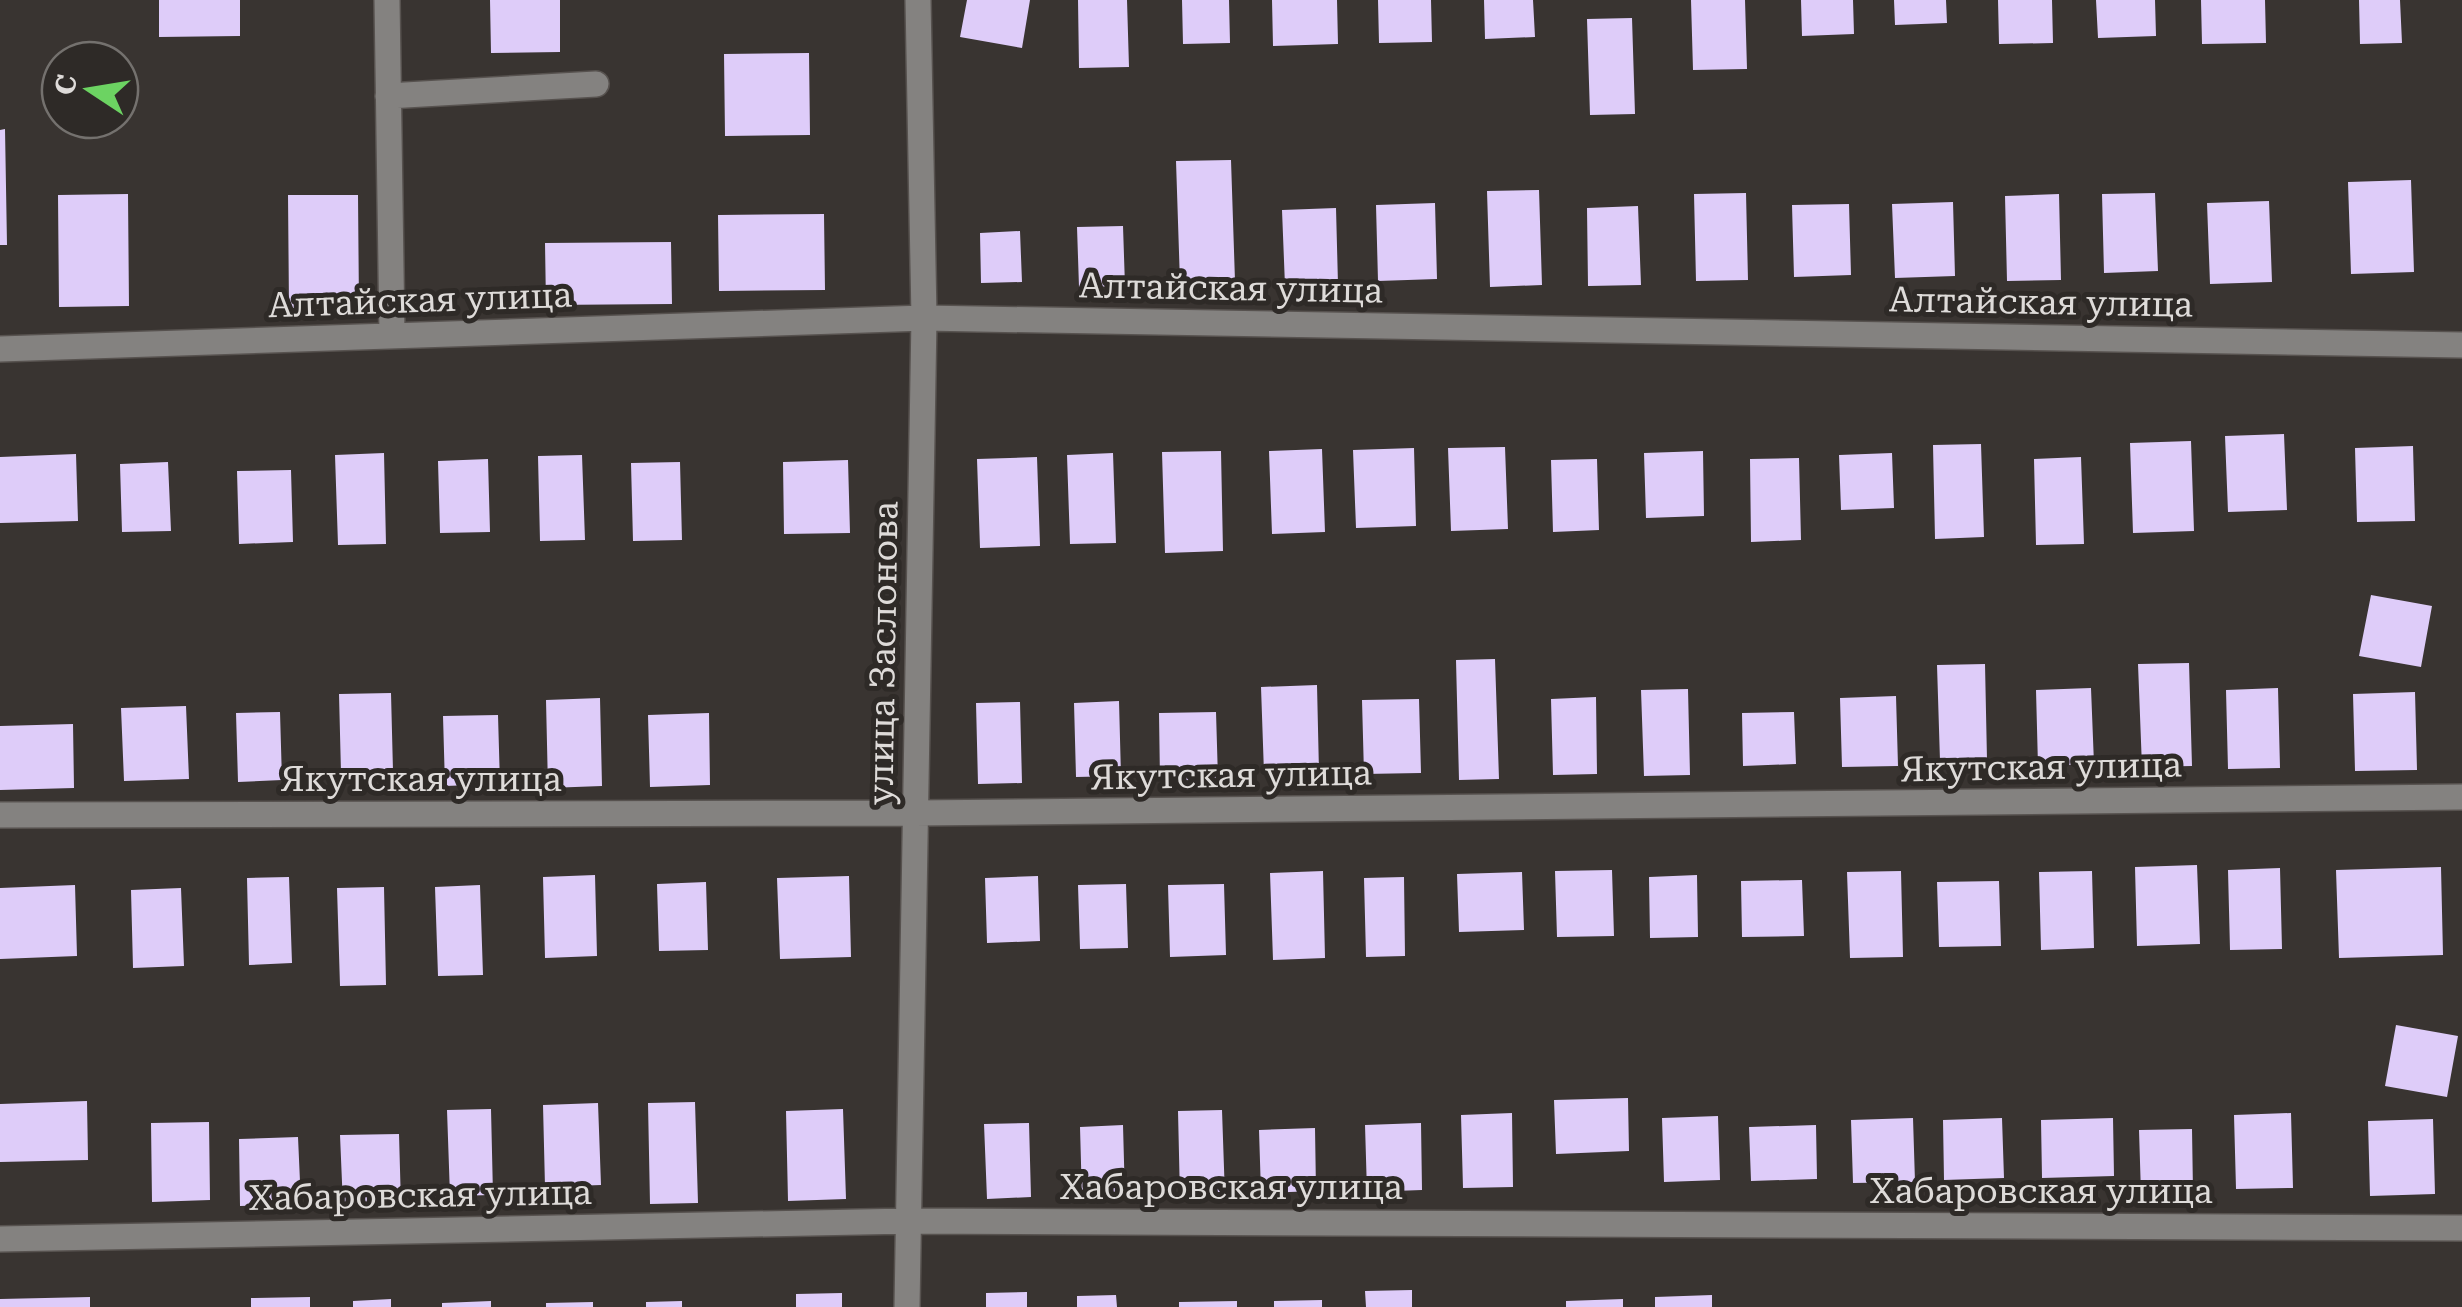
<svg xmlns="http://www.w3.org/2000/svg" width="2462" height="1307" font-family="'Roboto Serif',serif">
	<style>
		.building { fill: #deccf9 }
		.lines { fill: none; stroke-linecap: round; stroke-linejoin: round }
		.minor-casing { stroke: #57524f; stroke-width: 28 }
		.minor { stroke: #848280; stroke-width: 25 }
		.labels { text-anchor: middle; stroke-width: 10; stroke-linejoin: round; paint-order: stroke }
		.street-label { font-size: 35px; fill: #dedbd9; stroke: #2e2a27 }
	</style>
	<rect width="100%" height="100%" fill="#393431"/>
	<!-- building -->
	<path class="building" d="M 159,0 L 240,0 L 240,36 L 159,37 Z
		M 490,0 L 560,0 L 560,52 L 491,53 Z
		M 967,0 L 1030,0 L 1022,48 L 960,37 Z
		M 1078,0 L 1127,0 L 1129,67 L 1079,68 Z
		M 1182,0 L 1229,0 L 1230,43 L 1183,44 Z
		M 1272,0 L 1337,0 L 1338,44 L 1273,46 Z
		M 1378,0 L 1431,0 L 1432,42 L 1379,43 Z
		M 1484,0 L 1533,0 L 1535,37 L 1485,39 Z
		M 1691,0 L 1745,0 L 1747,69 L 1693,70 Z
		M 1801,0 L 1853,0 L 1854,34 L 1802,36 Z
		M 1894,0 L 1946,0 L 1947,23 L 1895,25 Z
		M 1998,0 L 2052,0 L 2053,43 L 1999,44 Z
		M 2096,0 L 2155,0 L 2156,36 L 2098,38 Z
		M 2201,0 L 2265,0 L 2266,43 L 2202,44 Z
		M 2359,0 L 2400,0 L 2402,43 L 2360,44 Z
		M 1632,18 L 1635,114 L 1590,115 L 1587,19 Z
		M 809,53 L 810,135 L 725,136 L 724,54 Z
		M 5,129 L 7,245 L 0,245 L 0,130 Z
		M 1231,160 L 1235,281 L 1180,283 L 1176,161 Z
		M 2411,180 L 2414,272 L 2351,274 L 2348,182 Z
		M 1539,190 L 1542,285 L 1490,287 L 1487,191 Z
		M 1746,193 L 1748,280 L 1696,281 L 1694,194 Z
		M 2155,193 L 2158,271 L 2104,273 L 2102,194 Z
		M 128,194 L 129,306 L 59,307 L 58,195 Z
		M 2059,194 L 2061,280 L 2007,281 L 2005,196 Z
		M 288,195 L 358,195 L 359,307 L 289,308 Z
		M 2269,201 L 2272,282 L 2210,284 L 2207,203 Z
		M 1953,202 L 1955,276 L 1895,278 L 1892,204 Z
		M 1435,203 L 1437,279 L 1378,281 L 1376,205 Z
		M 1849,204 L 1851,275 L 1794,277 L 1792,205 Z
		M 1638,206 L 1641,285 L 1588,286 L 1587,208 Z
		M 1336,208 L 1338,284 L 1285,286 L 1282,210 Z
		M 824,214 L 825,290 L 719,291 L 718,215 Z
		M 1123,226 L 1125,286 L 1079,287 L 1077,227 Z
		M 1020,231 L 1022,282 L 981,283 L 980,233 Z
		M 671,242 L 672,304 L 546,305 L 545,243 Z
		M 2284,434 L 2287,510 L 2228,512 L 2225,436 Z
		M 2191,441 L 2194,531 L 2133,533 L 2130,443 Z
		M 1981,444 L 1984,537 L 1935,539 L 1933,445 Z
		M 2413,446 L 2415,521 L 2357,522 L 2355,448 Z
		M 1505,447 L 1508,529 L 1451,531 L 1448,448 Z
		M 1414,448 L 1416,526 L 1356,528 L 1353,450 Z
		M 1322,449 L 1325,532 L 1272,534 L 1269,451 Z
		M 1221,451 L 1223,551 L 1165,553 L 1162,452 Z
		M 1703,451 L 1704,516 L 1646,518 L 1644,453 Z
		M 384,453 L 386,544 L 338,545 L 335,455 Z
		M 1113,453 L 1116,543 L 1070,544 L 1067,455 Z
		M 1892,453 L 1894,508 L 1841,510 L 1839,455 Z
		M 76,454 L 78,521 L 0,523 L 0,457 Z
		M 582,455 L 585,540 L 540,541 L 538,456 Z
		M 1037,457 L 1040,546 L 980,548 L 977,459 Z
		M 2081,457 L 2084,544 L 2036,545 L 2034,459 Z
		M 1799,458 L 1801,540 L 1751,542 L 1750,459 Z
		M 488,459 L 490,532 L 440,533 L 438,461 Z
		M 1597,459 L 1599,530 L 1553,532 L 1551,460 Z
		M 848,460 L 850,533 L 784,534 L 783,462 Z
		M 168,462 L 171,531 L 122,532 L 120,464 Z
		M 680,462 L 682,540 L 633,541 L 631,463 Z
		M 291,470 L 293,542 L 239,544 L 237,471 Z
		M 2371,595 L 2432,606 L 2421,667 L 2359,656 Z
		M 1495,659 L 1499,779 L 1459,780 L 1456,660 Z
		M 2189,663 L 2192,766 L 2142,767 L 2138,664 Z
		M 1985,664 L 1987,760 L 1940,761 L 1937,665 Z
		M 1317,685 L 1319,772 L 1264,773 L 1261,687 Z
		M 2091,688 L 2094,764 L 2038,766 L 2036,690 Z
		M 2278,688 L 2280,768 L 2228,769 L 2226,690 Z
		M 1688,689 L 1690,775 L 1644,776 L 1641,690 Z
		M 2415,692 L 2417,770 L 2355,771 L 2353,694 Z
		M 391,693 L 393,771 L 341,773 L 339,694 Z
		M 1896,696 L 1898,766 L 1842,767 L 1840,698 Z
		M 1596,697 L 1597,774 L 1553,775 L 1551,699 Z
		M 600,698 L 602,786 L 548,788 L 546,700 Z
		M 1419,699 L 1421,773 L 1364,774 L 1362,700 Z
		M 1119,701 L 1121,776 L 1076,777 L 1074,703 Z
		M 1020,702 L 1022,783 L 978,784 L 976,703 Z
		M 186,706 L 189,779 L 124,781 L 121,708 Z
		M 280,712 L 282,780 L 238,782 L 236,713 Z
		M 1216,712 L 1218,779 L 1160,781 L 1159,713 Z
		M 1794,712 L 1796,764 L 1743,766 L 1742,713 Z
		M 709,713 L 710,785 L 650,787 L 648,715 Z
		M 498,715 L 500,784 L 445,786 L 443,716 Z
		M 73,724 L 74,788 L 0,790 L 0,726 Z
		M 2197,865 L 2200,944 L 2137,946 L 2135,867 Z
		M 2441,867 L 2443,955 L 2339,958 L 2336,870 Z
		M 2280,868 L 2282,949 L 2230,950 L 2228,870 Z
		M 1612,870 L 1614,936 L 1557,937 L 1555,871 Z
		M 1323,871 L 1325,958 L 1273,960 L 1270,873 Z
		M 1901,871 L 1903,957 L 1850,958 L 1847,872 Z
		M 2092,871 L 2094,948 L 2041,950 L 2039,872 Z
		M 1522,872 L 1524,930 L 1459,932 L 1457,874 Z
		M 595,875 L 597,956 L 545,958 L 543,877 Z
		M 1697,875 L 1698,937 L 1650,938 L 1649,877 Z
		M 849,876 L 851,957 L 780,959 L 777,878 Z
		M 1038,876 L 1040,941 L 987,943 L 985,878 Z
		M 289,877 L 292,963 L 249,965 L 247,878 Z
		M 1404,877 L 1405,956 L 1366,957 L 1364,878 Z
		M 1802,880 L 1804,936 L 1742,937 L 1741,881 Z
		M 1999,881 L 2001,946 L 1939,947 L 1937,882 Z
		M 706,882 L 708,950 L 659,951 L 657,884 Z
		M 1126,884 L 1128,948 L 1080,949 L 1078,885 Z
		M 1224,884 L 1226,955 L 1170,957 L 1168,885 Z
		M 75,885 L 77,956 L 0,959 L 0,888 Z
		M 480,885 L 483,975 L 438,976 L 435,887 Z
		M 384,887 L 386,985 L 340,986 L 337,888 Z
		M 181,888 L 184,966 L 133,968 L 131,890 Z
		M 2396,1025 L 2458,1036 L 2447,1097 L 2385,1086 Z
		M 1628,1098 L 1629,1151 L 1556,1154 L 1554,1100 Z
		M 87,1101 L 88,1160 L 0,1162 L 0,1104 Z
		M 695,1102 L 698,1203 L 650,1204 L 648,1103 Z
		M 598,1103 L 601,1185 L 545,1187 L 543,1105 Z
		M 491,1109 L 493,1195 L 450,1196 L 447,1110 Z
		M 843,1109 L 846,1199 L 788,1201 L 786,1111 Z
		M 1222,1110 L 1225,1197 L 1180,1198 L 1178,1111 Z
		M 1512,1113 L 1513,1187 L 1463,1188 L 1461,1115 Z
		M 2291,1113 L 2293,1188 L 2236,1189 L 2234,1115 Z
		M 1718,1116 L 1720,1180 L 1664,1182 L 1662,1118 Z
		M 1913,1118 L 1915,1182 L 1853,1183 L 1851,1120 Z
		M 2002,1118 L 2004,1178 L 1944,1180 L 1943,1120 Z
		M 2113,1118 L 2114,1176 L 2042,1178 L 2041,1120 Z
		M 2433,1119 L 2435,1194 L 2370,1196 L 2368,1121 Z
		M 209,1122 L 210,1200 L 152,1202 L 151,1123 Z
		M 1029,1123 L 1031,1197 L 987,1199 L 984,1124 Z
		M 1421,1123 L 1422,1190 L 1367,1192 L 1365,1125 Z
		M 1123,1125 L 1125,1198 L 1082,1199 L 1080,1127 Z
		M 1816,1125 L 1817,1179 L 1751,1181 L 1749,1127 Z
		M 1315,1128 L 1316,1191 L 1261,1193 L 1259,1130 Z
		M 2192,1129 L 2193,1192 L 2141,1194 L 2139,1130 Z
		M 399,1134 L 401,1205 L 343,1206 L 340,1135 Z
		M 298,1137 L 301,1204 L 240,1206 L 239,1139 Z
		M 1412,1290 L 1412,1307 L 1366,1307 L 1365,1291 Z
		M 1027,1292 L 1027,1307 L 986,1307 L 986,1293 Z
		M 842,1293 L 842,1307 L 796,1307 L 796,1294 Z
		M 1116,1295 L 1117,1307 L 1077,1307 L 1077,1296 Z
		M 1712,1295 L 1712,1307 L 1655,1307 L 1655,1297 Z
		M 90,1297 L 90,1307 L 0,1307 L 0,1299 Z
		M 310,1297 L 310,1307 L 251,1307 L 251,1298 Z
		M 391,1299 L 391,1307 L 353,1307 L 353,1301 Z
		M 1623,1299 L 1623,1307 L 1566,1307 L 1566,1301 Z
		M 1322,1300 L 1322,1307 L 1274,1307 L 1274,1301 Z
		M 491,1301 L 491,1307 L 442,1307 L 442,1303 Z
		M 682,1301 L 682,1307 L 646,1307 L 646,1302 Z
		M 1237,1301 L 1237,1307 L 1179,1307 L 1179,1302 Z
		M 593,1302 L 593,1307 L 546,1307 L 546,1303 Z"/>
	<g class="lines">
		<defs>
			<path id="minor" d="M 387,0 L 392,335
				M 388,96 L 596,84
				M 0,349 L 924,318 L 2462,345
				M 0,815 L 915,813 L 2462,797
				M 0,1239 L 909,1221 L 2462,1228
				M 907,1307 L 924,318 L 918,0"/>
		</defs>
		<!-- minor casing -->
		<use href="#minor" class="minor-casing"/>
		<!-- minor -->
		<use href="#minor" class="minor"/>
	</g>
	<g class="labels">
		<!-- street labels -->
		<g class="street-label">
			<text transform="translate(1231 288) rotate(1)" y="12">Алтайская улица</text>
			<text transform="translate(420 300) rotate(-2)" y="12">Алтайская улица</text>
			<text transform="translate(2041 302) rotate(1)" y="12">Алтайская улица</text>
			<text transform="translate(883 653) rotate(-89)" y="12">улица Заслонова</text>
			<text transform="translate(2041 767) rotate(-1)" y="12">Якутская улица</text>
			<text transform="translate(1231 775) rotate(-1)" y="12">Якутская улица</text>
			<text x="421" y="791">Якутская улица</text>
			<text x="1231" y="1199">Хабаровская улица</text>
			<text x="2041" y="1203">Хабаровская улица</text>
			<text transform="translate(420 1195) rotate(-1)" y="12">Хабаровская улица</text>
		</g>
	</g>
	<!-- north arrow -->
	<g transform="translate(90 90) rotate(282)"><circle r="48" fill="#2e2a27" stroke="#74716e" stroke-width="2.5"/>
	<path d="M0-8L18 38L0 25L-18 38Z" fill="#6cd362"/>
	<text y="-15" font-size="28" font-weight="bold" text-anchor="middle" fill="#dedbd9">С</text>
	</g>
</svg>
